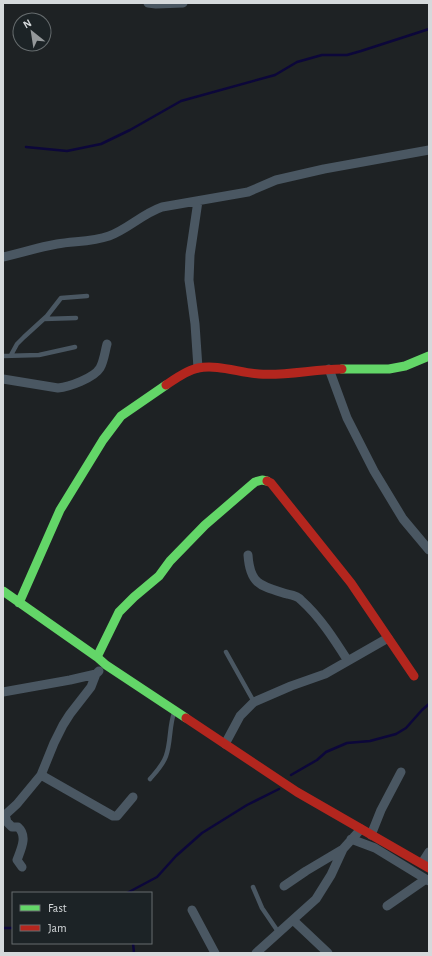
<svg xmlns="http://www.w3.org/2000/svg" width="432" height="956" font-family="'Alegreya Sans',sans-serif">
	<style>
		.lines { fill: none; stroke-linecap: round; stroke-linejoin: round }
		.stream { stroke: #0c073a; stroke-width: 2.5 }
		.lane { stroke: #4a5762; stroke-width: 4.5 }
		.street { stroke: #4a5762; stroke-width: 9 }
		.fast { stroke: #63d668; stroke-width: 9 }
		.jam { stroke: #b3261e; stroke-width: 9 }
	</style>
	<rect width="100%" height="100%" fill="#1e2224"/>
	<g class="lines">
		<!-- stream -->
		<path class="stream" d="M 26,147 L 67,151 L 101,144 L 130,130 L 181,101 L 275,75 L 297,62 L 322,55 L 347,55 L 361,51 L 429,29
			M 291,775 L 317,760 L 326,752 L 347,743 L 370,741 L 396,734 L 406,728 L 422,710 L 429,704
			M 127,893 L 157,877 L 176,856 L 202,833 L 247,805 L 279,789
			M 3,928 L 13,928
			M 133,943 L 134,953"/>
		<!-- lane -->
		<path class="lane" d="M 44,319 L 76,318
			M 11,355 L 17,344 L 24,337 L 47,316 L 61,298 L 87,296
			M 3,356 L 39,355 L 75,347
			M 226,652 L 254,702
			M 150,779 C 156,772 163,765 166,756 C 171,742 169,727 174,713
			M 253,887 L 262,908 L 279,933"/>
		<!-- street -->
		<path class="street" d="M 148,3 L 156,4 L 183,3
			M 198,201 L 190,255 L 189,280 L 195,324 L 198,368
			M 3,257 C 21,253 39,247 57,244 C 74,241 92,242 109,236 C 128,229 142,214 162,207 L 248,192 L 276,180 L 324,169 L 429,150
			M 329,369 L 347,418 L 374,471 L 403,519 L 429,550
			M 3,379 L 58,388 C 69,387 94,378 100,368 C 104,361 105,351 107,344
			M 248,555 C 250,585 261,586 287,594 C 292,595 298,596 301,600 C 320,617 334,639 348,661
			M 3,692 L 70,680 L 96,674 L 99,671
			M 225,744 L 240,716 L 254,702 L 291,686 L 325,674 L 388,638
			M 41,775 L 113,816 L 117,816 L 133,797
			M 3,815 L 5,815 L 17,804 L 41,775 L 54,743 L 63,725 L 70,714 L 91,687 L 96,674
			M 5,815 L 7,822 L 12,827 L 18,827 C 28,836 21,849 17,860 L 22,867
			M 371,835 L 381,810 L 401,772
			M 351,839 L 375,848 L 429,881
			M 422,863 L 429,852
			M 284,886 L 306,871 L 343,849
			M 387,906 L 426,879
			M 192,910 L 215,953
			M 293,920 L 328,953
			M 256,953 L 316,899 L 331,875 L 343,849 L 361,829"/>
		<!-- fast -->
		<path class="fast" d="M 342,369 L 389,369 L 405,366 L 429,356
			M 3,591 L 97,657 L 106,665 L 186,718
			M 19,603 L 60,510 L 103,440 L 121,416 L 166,385
			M 97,657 L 119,612 L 134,597 L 159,576 L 170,561 L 205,525 L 255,482 L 262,480 L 267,481"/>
		<!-- jam -->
		<path class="jam" d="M 166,385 C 175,379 187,370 198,368 C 218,364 240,373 259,374 C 287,376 314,369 342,369
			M 267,481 L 271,483 L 351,583 L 414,676
			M 186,718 L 297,792 L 429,868"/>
	</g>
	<!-- border -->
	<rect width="432" height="956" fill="none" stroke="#d5d9db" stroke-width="8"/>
	<!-- legend -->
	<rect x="12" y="892" width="140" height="52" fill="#1c2326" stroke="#666c6e"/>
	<rect x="20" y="905" width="20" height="6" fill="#63d668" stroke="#666c6e"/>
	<text x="48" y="912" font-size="12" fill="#d5d9db">Fast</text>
	<rect x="20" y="925" width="20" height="6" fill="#b3261e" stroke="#666c6e"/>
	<text x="48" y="932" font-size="12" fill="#d5d9db">Jam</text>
	<!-- north arrow -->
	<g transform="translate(32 32) rotate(330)"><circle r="19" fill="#1c2326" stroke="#666c6e"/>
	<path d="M0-3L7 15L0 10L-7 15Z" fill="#95999b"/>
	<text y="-6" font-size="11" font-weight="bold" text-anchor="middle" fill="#d5d9db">N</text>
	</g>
</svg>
